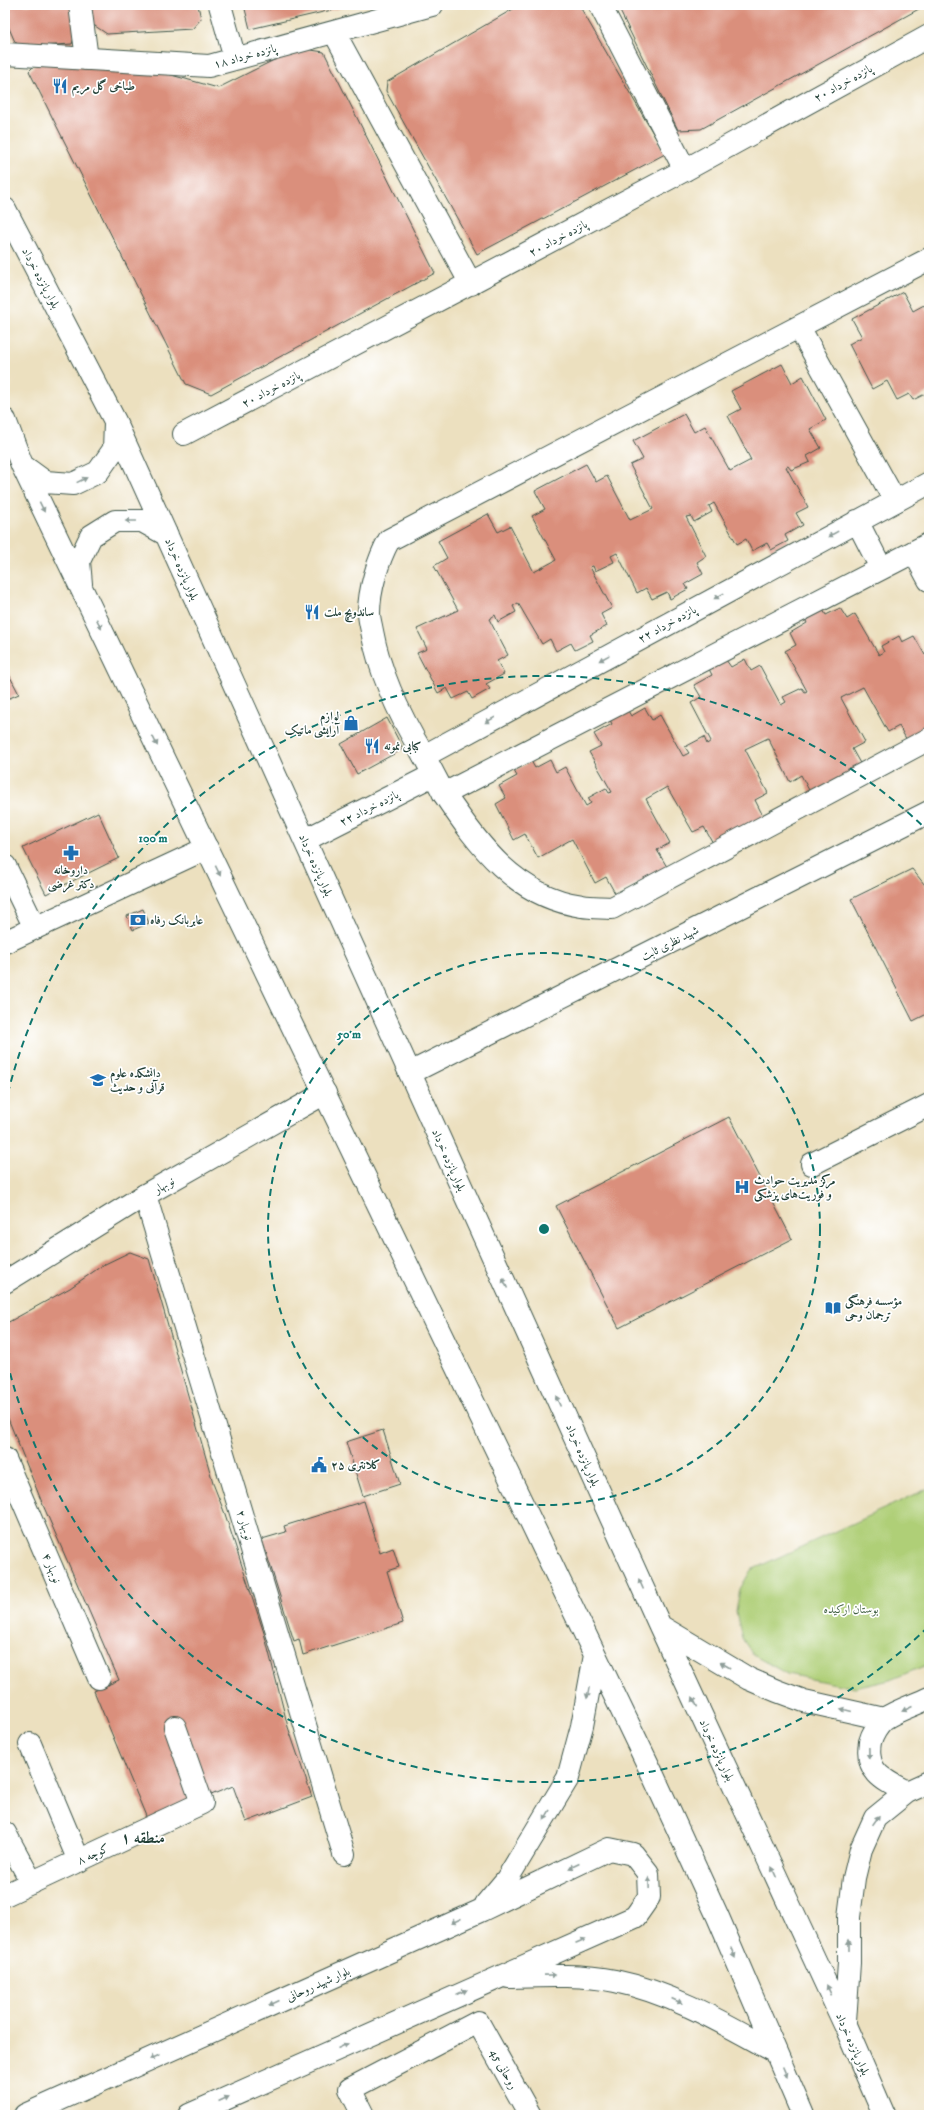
<svg xmlns="http://www.w3.org/2000/svg" width="934" height="2120" font-family="'IM FELL DW Pica',Amiri,serif">
	<style>
		.green { fill: #afcf77; stroke: #678656 }
		.building { fill: #da8f7b }
		.lines { fill: none; stroke-linecap: round; stroke-linejoin: round }
		.lane-casing { stroke: #3e5549; stroke-width: 24 }
		.street-casing { stroke: #3e5549; stroke-width: 24 }
		.secondary-casing { stroke: #3e5549; stroke-width: 24 }
		.primary-casing { stroke: #3e5549; stroke-width: 24 }
		.lane { stroke: #fff; stroke-width: 22 }
		.street { stroke: #fff; stroke-width: 22 }
		.secondary { stroke: #fff; stroke-width: 22 }
		.primary { stroke: #fff; stroke-width: 22 }
		.oneway { fill: #8f9e9a }
		.ring { fill: none; stroke: #0f766e; stroke-width: 2; stroke-dasharray: 7 5 }
		.labels { text-anchor: middle; stroke-width: 3.5; stroke-linejoin: round; paint-order: stroke }
		.street-label { font-size: 12px; fill: #1f3d34; stroke: #fff }
		.poi-label { font-size: 12px; font-weight: bold; fill: #1f3d34; stroke: #fff; text-anchor: start }
		.park-label { font-size: 12px; fill: #436245; stroke: #fff }
		.district-label { font-size: 16px; font-weight: bold; fill: #1f3d34; stroke: #fff }
		.centre { fill: #0f766e; stroke: #fff; stroke-width: 2 }
		.ring-label { font-size: 12px; text-anchor: middle; font-weight: bold; fill: #0f766e; stroke: #fff; stroke-width: 3.5; stroke-linejoin: round; paint-order: stroke }
	</style>
	<rect width="100%" height="100%" fill="#fff"/>
	<filter id="ink" filterUnits="userSpaceOnUse"><feTurbulence type="fractalNoise" baseFrequency=".025" numOctaves="2"/><feDisplacementMap in="SourceGraphic" scale="8" xChannelSelector="R" yChannelSelector="G"/><feConvolveMatrix kernelMatrix="1 2 1 2 8 2 1 2 1" color-interpolation-filters="sRGB"/></filter>
	<filter id="wash" filterUnits="userSpaceOnUse"><feTurbulence type="fractalNoise" baseFrequency=".012" numOctaves="4" result="noise"/><feDisplacementMap in="SourceGraphic" scale="16" xChannelSelector="R" yChannelSelector="G"/><feGaussianBlur stdDeviation="0.9" result="paint"/><feColorMatrix in="noise" values="0 0 0 0 0 0 0 0 0 0 0 0 0 0 0 0 0 1.4 0 .05"/><feComposite in="paint" operator="in"/></filter>
	<g filter="url(#wash)">
		<rect width="100%" height="100%" fill="#ece0bf"/>
		<!-- green -->
		<path class="green" d="M 929,1488 L 929,1664 L 890,1680 L 855,1688 L 787,1674 L 753,1655 L 742,1638 L 736,1612 L 740,1589 L 751,1570 Z"/>
		<g id="blocks">
			<!-- building -->
			<path class="building" d="M 5,5 L 74,5 L 77,27 L 72,44 L 23,47 L 15,42 L 5,19 Z
				M 90,5 L 198,5 L 201,19 L 192,29 L 107,34 L 92,24 Z
				M 244,5 L 349,5 L 349,6 L 250,29 Z
				M 520,5 L 579,5 L 665,154 L 477,254 L 386,91 L 387,82 Z
				M 617,5 L 926,5 L 701,129 L 678,130 Z
				M 298,48 L 324,52 L 435,273 L 211,394 L 186,384 L 29,71 L 38,62 L 164,73 L 218,88 Z
				M 903,292 L 913,311 L 924,305 L 929,314 L 929,392 L 913,400 L 909,394 L 897,400 L 887,381 L 872,389 L 849,344 L 862,337 L 852,319 Z
				M 782,364 L 792,383 L 803,376 L 826,420 L 810,429 L 821,448 L 807,456 L 810,462 L 791,470 L 788,466 L 786,467 L 808,507 L 796,513 L 803,525 L 785,535 L 788,541 L 771,550 L 767,543 L 752,551 L 746,539 L 737,544 L 714,503 L 709,506 L 712,512 L 694,522 L 691,516 L 686,517 L 706,556 L 697,562 L 703,574 L 685,584 L 688,589 L 670,599 L 667,592 L 652,599 L 646,588 L 637,593 L 617,553 L 611,556 L 614,562 L 595,571 L 593,566 L 590,567 L 612,608 L 601,614 L 607,626 L 590,635 L 593,641 L 575,650 L 571,643 L 556,651 L 550,639 L 542,644 L 518,603 L 513,606 L 516,612 L 498,622 L 495,615 L 489,619 L 508,655 L 497,661 L 504,674 L 486,684 L 490,689 L 472,699 L 468,692 L 453,699 L 447,688 L 438,693 L 417,653 L 427,649 L 417,629 L 458,610 L 434,566 L 447,558 L 438,541 L 488,514 L 498,532 L 510,526 L 534,572 L 556,560 L 532,516 L 545,509 L 535,491 L 586,464 L 596,482 L 607,476 L 630,520 L 653,509 L 630,465 L 643,459 L 633,441 L 684,414 L 694,432 L 705,426 L 730,471 L 751,460 L 728,416 L 741,409 L 731,391 Z
				M 822,608 L 826,615 L 840,608 L 847,619 L 855,614 L 879,655 L 884,652 L 881,646 L 899,636 L 902,642 L 914,636 L 925,655 L 929,653 L 929,733 L 909,744 L 899,726 L 888,732 L 863,687 L 841,698 L 865,742 L 852,749 L 862,767 L 811,794 L 801,775 L 790,782 L 768,738 L 745,749 L 768,793 L 755,800 L 764,818 L 714,845 L 704,827 L 693,832 L 667,787 L 646,799 L 670,843 L 657,850 L 667,867 L 616,895 L 606,877 L 595,883 L 572,839 L 538,858 L 525,834 L 514,840 L 496,804 L 506,798 L 499,786 L 517,776 L 514,771 L 531,761 L 535,768 L 550,760 L 556,772 L 565,767 L 586,806 L 591,803 L 588,798 L 606,788 L 609,793 L 612,792 L 589,752 L 601,746 L 594,734 L 612,724 L 609,718 L 627,709 L 631,716 L 645,708 L 652,720 L 660,715 L 683,756 L 689,753 L 685,747 L 704,737 L 707,744 L 711,741 L 691,703 L 701,697 L 694,685 L 712,675 L 709,669 L 726,660 L 731,667 L 745,659 L 751,671 L 760,666 L 781,705 L 786,702 L 783,697 L 802,688 L 805,692 L 807,691 L 785,651 L 796,645 L 790,633 L 807,623 L 804,617 Z
				M 5,667 L 19,694 L 5,700 Z
				M 387,718 L 403,749 L 357,774 L 341,744 Z
				M 98,812 L 119,858 L 46,894 L 23,848 Z
				M 912,869 L 929,890 L 929,1013 L 913,1021 L 851,899 Z
				M 143,909 L 149,923 L 133,930 L 127,916 Z
				M 729,1117 L 792,1239 L 619,1328 L 556,1206 Z
				M 130,1252 L 149,1259 L 214,1486 L 225,1514 L 264,1633 L 288,1727 L 312,1797 L 246,1822 L 233,1786 L 148,1821 L 94,1691 L 119,1680 L 43,1505 L 5,1411 L 5,1324 L 70,1288 L 103,1265 Z
				M 383,1430 L 400,1484 L 363,1496 L 346,1442 Z
				M 364,1501 L 380,1553 L 393,1548 L 399,1567 L 387,1571 L 403,1623 L 303,1655 L 299,1639 L 294,1641 L 262,1539 L 286,1532 L 284,1526 Z"/>
		</g>
	</g>
	<g filter="url(#ink)">
		<use href="#blocks" fill-opacity="0" stroke="#3e5549" stroke-width="1"/>
		<g class="lines">
			<defs>
				<path id="lane" d="M 80,5 L 87,59
					M 799,327 L 895,501
					M 914,552 L 929,580
					M 424,756 C 401,718 380,676 372,631 C 371,625 369,619 369,613 C 369,590 378,560 389,540 L 929,259
					M 444,794 C 478,845 516,897 582,906 C 592,908 602,907 612,908 L 929,739
					M 5,866 L 35,928
					M 5,942 L 207,848
					M 812,1164 L 929,1105
					M 5,1459 L 99,1678
					M 30,1744 L 79,1861
					M 5,1833 L 32,1883
					M 5,1895 L 202,1803 L 175,1727"/>
				<path id="street" d="M 220,5 L 235,59
					M 600,5 L 685,170
					M 334,32 L 471,284
					M 5,54 L 209,66 L 432,5
					M 184,434 L 685,170 L 929,36
					M 929,483 L 424,756 L 444,794 L 929,544
					M 857,521 L 881,568
					M 305,840 L 433,775
					M 410,1073 L 929,812
					M 145,1195 L 344,1854
					M 363,2115 L 350,2089 L 478,2022 L 530,2115"/>
				<path id="secondary" d="M 5,1282 L 145,1195 L 325,1093"/>
				<path id="primary" d="M 5,209 L 115,421 L 660,1626 L 845,2025 L 884,2115
					M 5,420 L 22,465 L 652,1773 L 718,1917 L 803,2115
					M 23,466 L 45,482 L 73,484 L 98,472 L 114,449 L 115,423
					M 81,584 L 79,561 L 91,536 L 115,521 L 142,521 L 167,535
					M 660,1626 L 749,1679 L 777,1691 L 804,1701 L 884,1719
					M 907,1792 C 883,1780 865,1772 870,1742 C 872,1734 878,1724 884,1719 C 897,1710 915,1705 929,1698
					M 486,1904 L 507,1879 L 568,1778 L 582,1726 L 595,1655
					M 508,1977 C 543,1976 580,1974 615,1981 C 673,1993 725,2024 776,2052
					M 845,2022 L 849,1963 L 849,1917 L 854,1878 L 861,1849 L 875,1818 L 907,1792 L 929,1782
					M 25,2115 L 482,1910 L 609,1849 L 633,1854 L 648,1873 L 649,1897 L 635,1917 L 189,2115"/>
			</defs>
			<!-- lane casing -->
			<use href="#lane" class="lane-casing"/>
			<!-- street casing -->
			<use href="#street" class="street-casing"/>
			<!-- secondary casing -->
			<use href="#secondary" class="secondary-casing"/>
			<!-- primary casing -->
			<use href="#primary" class="primary-casing"/>
			<!-- lane -->
			<use href="#lane" class="lane"/>
			<!-- street -->
			<use href="#street" class="street"/>
			<!-- secondary -->
			<use href="#secondary" class="secondary"/>
			<!-- primary -->
			<use href="#primary" class="primary"/>
		</g>
		<!-- one-way arrows -->
		<defs><path id="oneway-solid" d="M-6-.8H1V-3.2L6.5 0L1 3.2V.8H-6Z"/></defs>
		<g class="oneway">
			<use href="#oneway-solid" transform="translate(82 480) rotate(-26)"/>
			<use href="#oneway-solid" transform="translate(42 507) rotate(64)"/>
			<use href="#oneway-solid" transform="translate(131 521) rotate(180)"/>
			<use href="#oneway-solid" transform="translate(833 534) rotate(151)"/>
			<use href="#oneway-solid" transform="translate(719 596) rotate(151)"/>
			<use href="#oneway-solid" transform="translate(99 624) rotate(64)"/>
			<use href="#oneway-solid" transform="translate(604 658) rotate(151)"/>
			<use href="#oneway-solid" transform="translate(490 720) rotate(151)"/>
			<use href="#oneway-solid" transform="translate(155 741) rotate(64)"/>
			<use href="#oneway-solid" transform="translate(218 871) rotate(64)"/>
			<use href="#oneway-solid" transform="translate(505 1283) rotate(-114)"/>
			<use href="#oneway-solid" transform="translate(558 1401) rotate(-114)"/>
			<use href="#oneway-solid" transform="translate(641 1584) rotate(-114)"/>
			<use href="#oneway-solid" transform="translate(725 1665) rotate(-150)"/>
			<use href="#oneway-solid" transform="translate(588 1693) rotate(101)"/>
			<use href="#oneway-solid" transform="translate(695 1702) rotate(-115)"/>
			<use href="#oneway-solid" transform="translate(907 1709) rotate(156)"/>
			<use href="#oneway-solid" transform="translate(846 1710) rotate(-166)"/>
			<use href="#oneway-solid" transform="translate(869 1753) rotate(89)"/>
			<use href="#oneway-solid" transform="translate(547 1815) rotate(120)"/>
			<use href="#oneway-solid" transform="translate(876 1820) rotate(-55)"/>
			<use href="#oneway-solid" transform="translate(574 1866) rotate(155)"/>
			<use href="#oneway-solid" transform="translate(774 1872) rotate(-114)"/>
			<use href="#oneway-solid" transform="translate(649 1883) rotate(-92)"/>
			<use href="#oneway-solid" transform="translate(456 1921) rotate(156)"/>
			<use href="#oneway-solid" transform="translate(581 1941) rotate(-23)"/>
			<use href="#oneway-solid" transform="translate(849 1945) rotate(-90)"/>
			<use href="#oneway-solid" transform="translate(733 1953) rotate(67)"/>
			<use href="#oneway-solid" transform="translate(550 1975) rotate(-1)"/>
			<use href="#oneway-solid" transform="translate(829 1990) rotate(-115)"/>
			<use href="#oneway-solid" transform="translate(462 1992) rotate(-24)"/>
			<use href="#oneway-solid" transform="translate(677 2001) rotate(25)"/>
			<use href="#oneway-solid" transform="translate(274 2003) rotate(156)"/>
			<use href="#oneway-solid" transform="translate(343 2046) rotate(-24)"/>
			<use href="#oneway-solid" transform="translate(155 2057) rotate(156)"/>
			<use href="#oneway-solid" transform="translate(785 2072) rotate(67)"/>
			<use href="#oneway-solid" transform="translate(224 2099) rotate(-24)"/>
		</g>
	</g>
	<!-- distance rings -->
	<g class="ring">
		<circle cx="544" cy="1229" r="276"/>
		<path d="M928 1627A553 553 0 0 1 5 1353M5 1105A553 553 0 0 1 928 831"/>
	</g>
	<!-- icons -->
	<defs>
		<symbol id="restaurant-bare" viewBox="-9 -9 18 18"><path d="M-5-6h1v4h1v-4h1v4h1v-4h1v5L-1.5 .5V6h-2V.5L-5-1ZM5-6V6H3V1.5H1.5Q1.5-4 5-6Z" fill="#1f6fb2" stroke="#fff" stroke-width="2.5" paint-order="stroke"/></symbol>
		<symbol id="shop-bare" viewBox="-9 -9 18 18"><path d="M-5-2.5h2.3a2.7 3.5 0 0 1 5.4 0H5L5.5 6h-11ZM-1.5-2.5h3a1.5 2.3 0 0 0-3 0Z" fill="#1f6fb2" stroke="#fff" stroke-width="2.5" paint-order="stroke"/></symbol>
		<symbol id="pharmacy-bare" viewBox="-9 -9 18 18"><path d="M-2-6h4v4h4v4h-4v4h-4v-4h-4v-4h4Z" fill="#1f6fb2" stroke="#fff" stroke-width="2.5" paint-order="stroke"/></symbol>
		<symbol id="bank-bare" viewBox="-9 -9 18 18"><path d="M-6-4H6V4H-6ZM0-2.3a2.3 2.3 0 1 0 0 4.6a2.3 2.3 0 1 0 0-4.6Z" fill="#1f6fb2" stroke="#fff" stroke-width="2.5" paint-order="stroke"/></symbol>
		<symbol id="university-bare" viewBox="-9 -9 18 18"><path d="M0-5L7-2L0 1L-7-2ZM-4 1L0 2.5L4 1V4Q0 6-4 4Z" fill="#1f6fb2" stroke="#fff" stroke-width="2.5" paint-order="stroke"/></symbol>
		<symbol id="hospital-bare" viewBox="-9 -9 18 18"><path d="M-5-5h3v3.5h4V-5h3V5h-3V1.5h-4V5h-3Z" fill="#1f6fb2" stroke="#fff" stroke-width="2.5" paint-order="stroke"/></symbol>
		<symbol id="library-bare" viewBox="-9 -9 18 18"><path d="M-6-4Q-3-5.5-.7-3.5V5Q-3 3-6 4ZM6-4Q3-5.5 .7-3.5V5Q3 3 6 4Z" fill="#1f6fb2" stroke="#fff" stroke-width="2.5" paint-order="stroke"/></symbol>
		<symbol id="civic-bare" viewBox="-9 -9 18 18"><path d="M-.6-6.5H3V-4.5H.6V-3L4-1V1h2V6H-6V1h2V-1L-.6-3ZM-1.2 2.5V6h2.4V2.5Z" fill="#1f6fb2" stroke="#fff" stroke-width="2.5" paint-order="stroke"/></symbol>
	</defs>
	<g fill-rule="evenodd">
		<use href="#restaurant-bare" x="49" y="75" width="22" height="22"/>
		<use href="#restaurant-bare" x="301" y="601" width="22" height="22"/>
		<use href="#shop-bare" x="340" y="712" width="22" height="22"/>
		<use href="#restaurant-bare" x="361" y="735" width="22" height="22"/>
		<use href="#pharmacy-bare" x="60" y="842" width="22" height="22"/>
		<use href="#bank-bare" x="127" y="909" width="22" height="22"/>
		<use href="#university-bare" x="87" y="1069" width="22" height="22"/>
		<use href="#hospital-bare" x="731" y="1176" width="22" height="22"/>
		<use href="#library-bare" x="822" y="1297" width="22" height="22"/>
		<use href="#civic-bare" x="308" y="1454" width="22" height="22"/>
	</g>
	<g class="labels">
		<!-- street labels -->
		<g class="street-label">
			<text transform="translate(245 56) rotate(-15)" y="4">پانزده خرداد ۱۸</text>
			<text transform="translate(843 83) rotate(-29)" y="4">پانزده خرداد ۲۰</text>
			<text transform="translate(558 238) rotate(-28)" y="4">پانزده خرداد ۲۰</text>
			<text transform="translate(41 278) rotate(62)" y="4">بلوار پانزده خرداد</text>
			<text transform="translate(271 389) rotate(-28)" y="4">پانزده خرداد ۲۰</text>
			<text transform="translate(182 569) rotate(66)" y="4">بلوار پانزده خرداد</text>
			<text transform="translate(667 624) rotate(-29)" y="4">پانزده خرداد ۲۲</text>
			<text transform="translate(369 808) rotate(-27)" y="4">پانزده خرداد ۲۲</text>
			<text transform="translate(316 865) rotate(66)" y="4">بلوار پانزده خرداد</text>
			<text transform="translate(670 943) rotate(-27)" y="4">شهید نظری ثابت</text>
			<text transform="translate(449 1160) rotate(66)" y="4">بلوار پانزده خرداد</text>
			<text transform="translate(164 1185) rotate(-30)" y="4">نوبهار</text>
			<text transform="translate(583 1455) rotate(66)" y="4">بلوار پانزده خرداد</text>
			<text transform="translate(245 1525) rotate(73)" y="4">نوبهار ۲</text>
			<text transform="translate(52 1568) rotate(67)" y="4">نوبهار ۴</text>
			<text transform="translate(717 1750) rotate(65)" y="4">بلوار پانزده خرداد</text>
			<text transform="translate(93 1854) rotate(-25)" y="4">کوچه ۸</text>
			<text transform="translate(318 1984) rotate(-24)" y="4">بلوار شهید روحانی</text>
			<text transform="translate(853 2044) rotate(66)" y="4">بلوار پانزده خرداد</text>
			<text transform="translate(504 2069) rotate(61)" y="4">روحانی 45</text>
		</g>
		<!-- poi labels -->
		<g class="poi-label">
			<text x="72" y="90">طباخی گل مریم</text>
			<text x="324" y="616">ساندویچ ملت</text>
			<text x="339" y="720" text-anchor="end">لوازم<tspan x="339" dy="14">آرایشی ماتیک</tspan></text>
			<text x="384" y="750">کبابی نمونه</text>
			<text x="71" y="874" text-anchor="middle">داروخانه<tspan x="71" dy="14">دکتر غرضی</tspan></text>
			<text x="150" y="924">عابربانک رفاه</text>
			<text x="110" y="1077">دانشکده علوم<tspan x="110" dy="14">قرآنی و حدیث</tspan></text>
			<text x="754" y="1184">مرکز مدیریت حوادث<tspan x="754" dy="14">و فوریت‌های پزشکی</tspan></text>
			<text x="845" y="1305">مؤسسه فرهنگی<tspan x="845" dy="14">ترجمان وحی</tspan></text>
			<text x="331" y="1469">کلانتری ۲۵</text>
		</g>
		<!-- park labels -->
		<g class="park-label">
			<text x="851" y="1613">بوستان ارکیده</text>
		</g>
		<!-- district labels -->
		<g class="district-label">
			<text x="143" y="1843">منطقه ۱</text>
		</g>
	</g>
	<circle cx="544" cy="1229" r="6" class="centre"/>
	<g class="ring-label">
		<text x="153" y="842">100 m</text>
		<text x="349" y="1038">50 m</text>
	</g>
	<!-- margin -->
	<rect width="934" height="2120" fill="none" stroke="#fff" stroke-width="20"/>
</svg>
